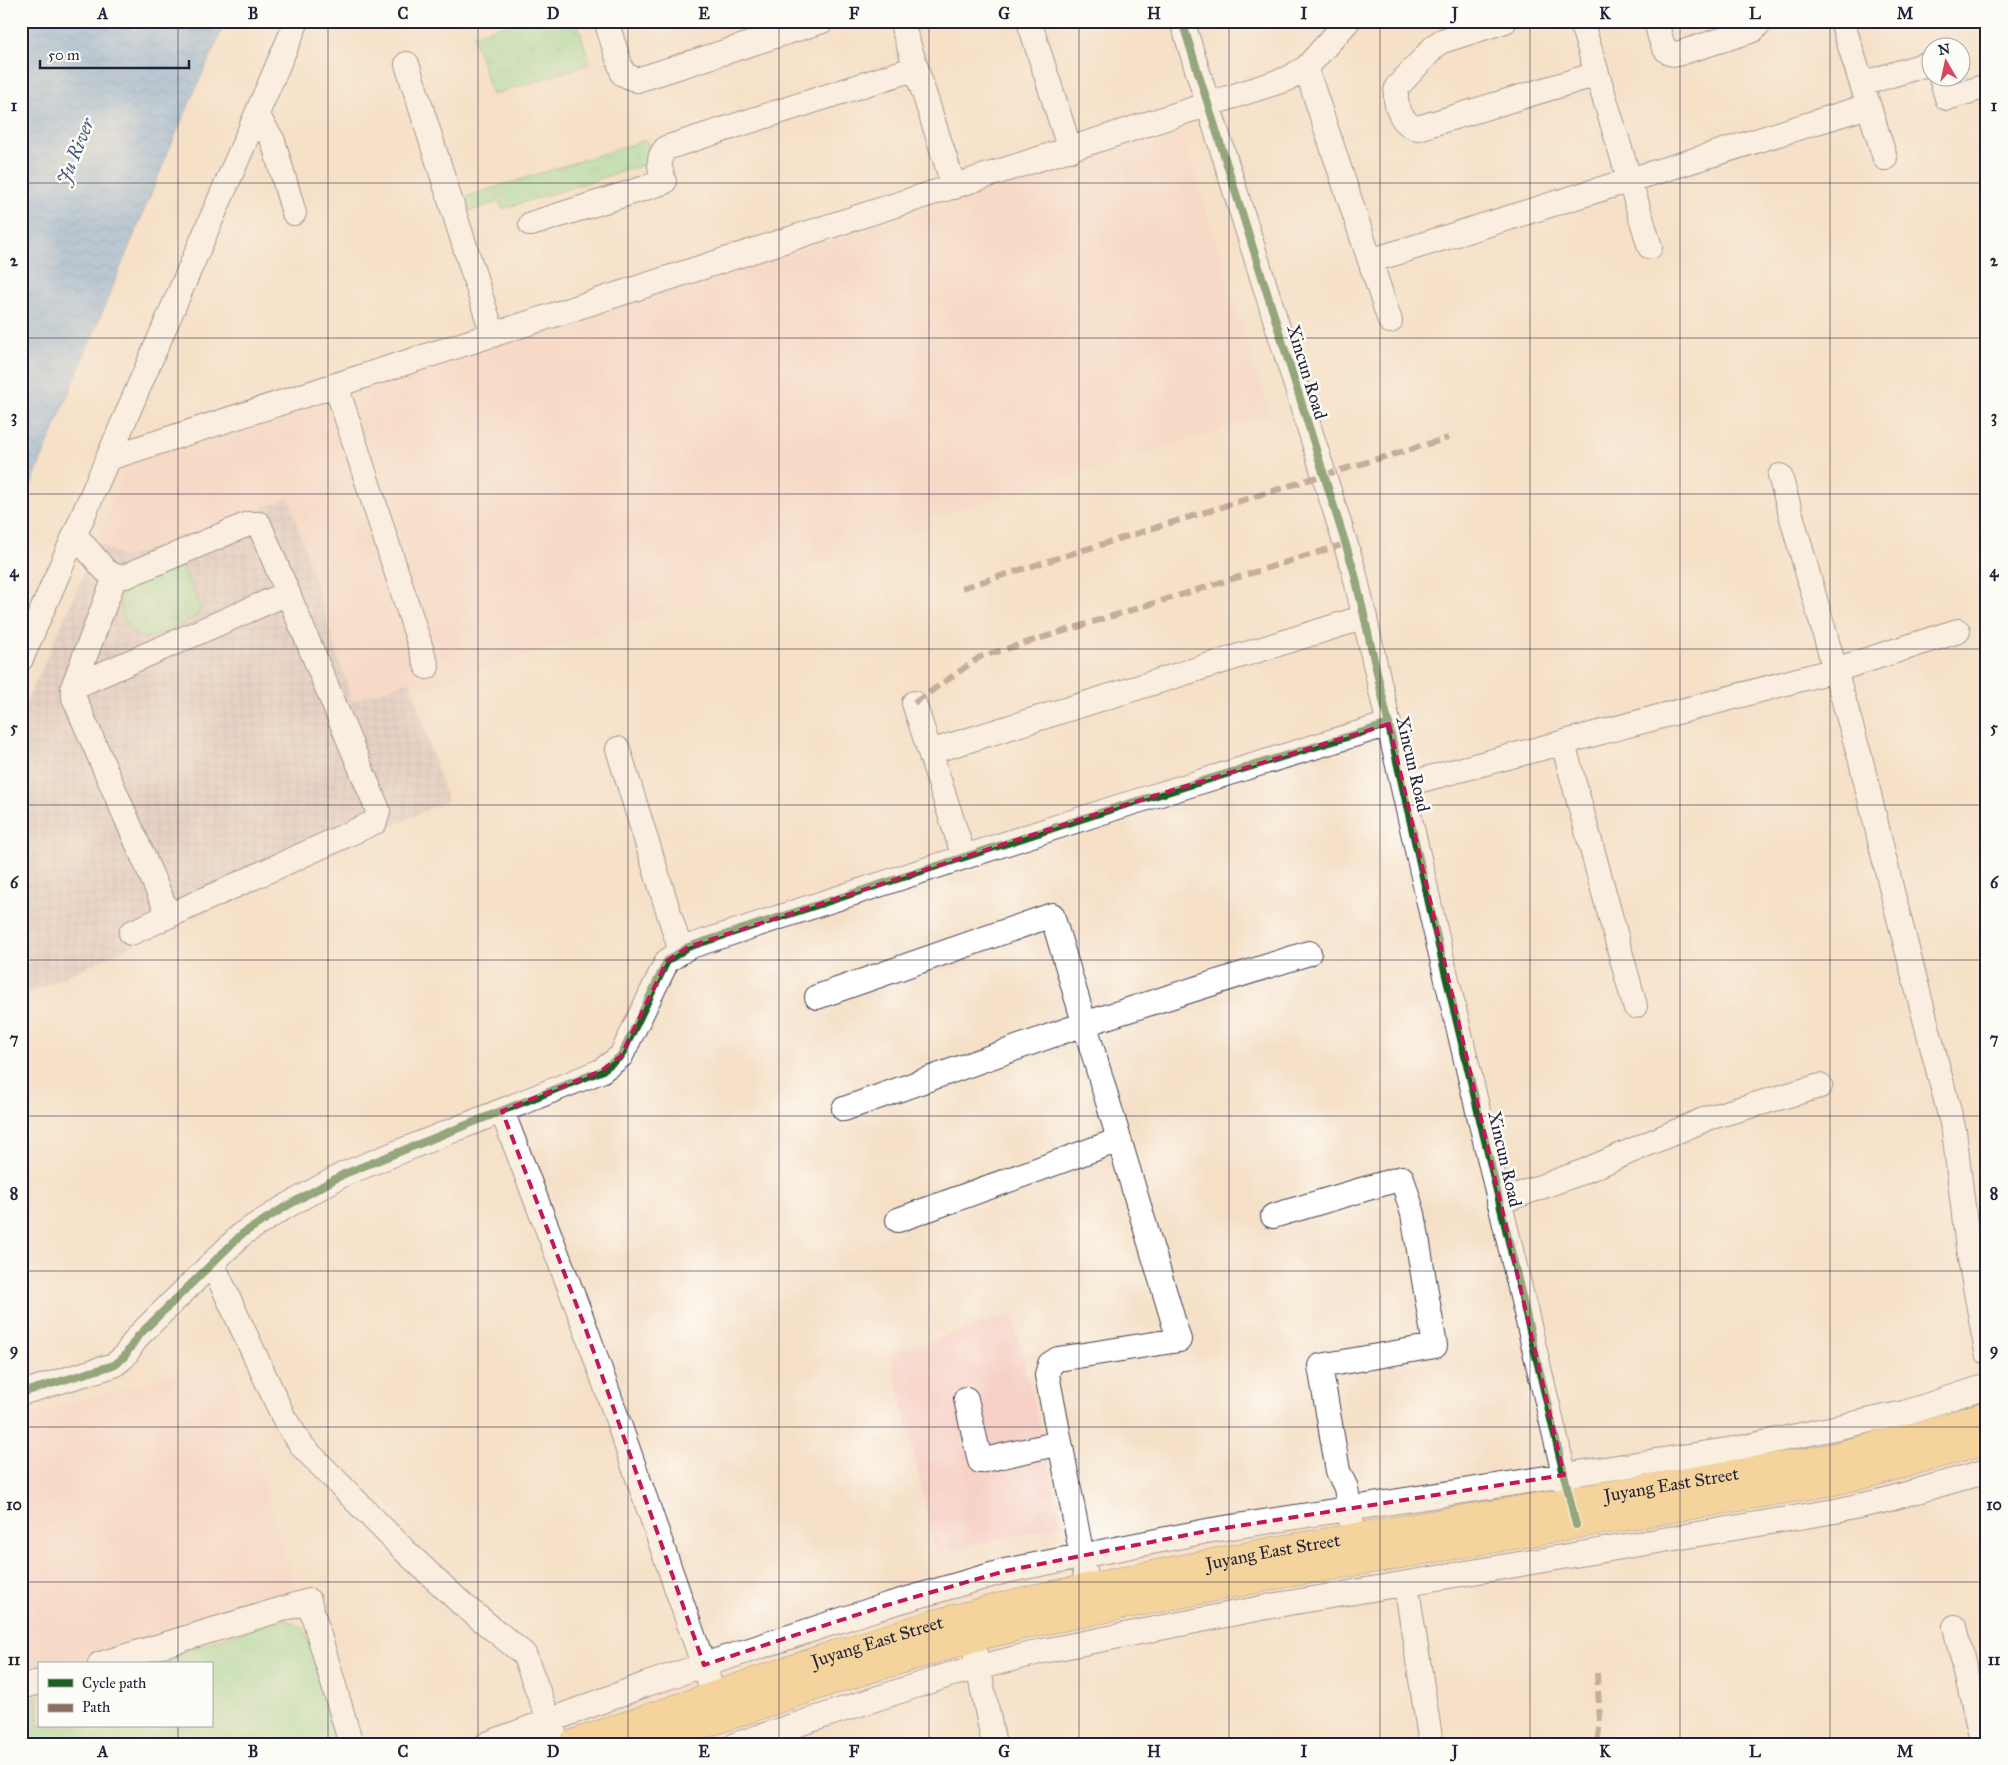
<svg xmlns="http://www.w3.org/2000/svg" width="2008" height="1765" font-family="'IM FELL Great Primer',serif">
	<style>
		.built { fill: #f7d1c6 }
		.industrial { fill: url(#industrial-grid) }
		.grass { fill: url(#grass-tufts); stroke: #59806c }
		.green { fill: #90df9e; stroke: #59806c }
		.water { fill: url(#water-waves); stroke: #48668d }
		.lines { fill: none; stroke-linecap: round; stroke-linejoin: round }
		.minor-casing { stroke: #423e50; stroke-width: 26 }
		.highway-casing { stroke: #423e50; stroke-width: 29 }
		.minor { stroke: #fff; stroke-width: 24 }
		.highway { stroke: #f1c36a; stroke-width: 28 }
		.quiet { stroke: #8d6e63; stroke-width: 6; stroke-dasharray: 12 6; stroke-linecap: butt }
		.cycleway-casing { stroke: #fdfcf7; stroke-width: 11 }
		.cycleway { stroke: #1b5e20; stroke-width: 8 }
		.marked { fill: none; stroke: #c2185b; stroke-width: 4; stroke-dasharray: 10 6; stroke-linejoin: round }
		.grid { fill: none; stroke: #22223b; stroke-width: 1; stroke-opacity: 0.55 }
		.labels { text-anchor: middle; stroke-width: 5; stroke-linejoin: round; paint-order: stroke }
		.street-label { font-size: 18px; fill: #22223b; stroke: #fdfcf7 }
		.water-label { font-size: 19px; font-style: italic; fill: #41587d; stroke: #fdfcf7 }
		.neatline { fill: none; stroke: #22223b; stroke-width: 2 }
		.grid-label { font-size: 16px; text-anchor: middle; font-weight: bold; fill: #22223b }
	</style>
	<defs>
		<pattern id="industrial-grid" width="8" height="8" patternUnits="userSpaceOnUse" patternTransform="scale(1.25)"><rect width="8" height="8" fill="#d2bfbf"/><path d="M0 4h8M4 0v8" fill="none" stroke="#b4a4a5"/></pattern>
		<pattern id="grass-tufts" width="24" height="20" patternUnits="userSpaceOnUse" patternTransform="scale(1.25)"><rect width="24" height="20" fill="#90df9e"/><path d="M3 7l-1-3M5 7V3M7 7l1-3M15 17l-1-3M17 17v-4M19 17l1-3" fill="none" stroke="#7cbf89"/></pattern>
		<pattern id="water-waves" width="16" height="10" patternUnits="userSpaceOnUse" patternTransform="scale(1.25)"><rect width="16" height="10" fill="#6fa9df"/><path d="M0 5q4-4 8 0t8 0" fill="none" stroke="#5b89b6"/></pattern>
	</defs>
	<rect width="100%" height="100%" fill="#fdfcf7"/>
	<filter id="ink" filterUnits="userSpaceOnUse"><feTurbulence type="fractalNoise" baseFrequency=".02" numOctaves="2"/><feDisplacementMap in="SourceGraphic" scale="10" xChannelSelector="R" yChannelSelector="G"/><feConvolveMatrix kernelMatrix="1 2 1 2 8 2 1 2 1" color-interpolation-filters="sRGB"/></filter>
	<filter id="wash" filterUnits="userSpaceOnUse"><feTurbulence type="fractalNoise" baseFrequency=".0096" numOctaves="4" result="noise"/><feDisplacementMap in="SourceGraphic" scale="20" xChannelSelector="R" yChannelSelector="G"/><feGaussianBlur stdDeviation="1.12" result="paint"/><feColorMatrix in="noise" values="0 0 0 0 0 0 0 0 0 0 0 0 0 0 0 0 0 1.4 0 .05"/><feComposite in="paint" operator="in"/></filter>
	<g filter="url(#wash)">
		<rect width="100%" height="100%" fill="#f5e0c7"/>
		<!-- built -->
		<path class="built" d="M 1181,130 L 1270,415 L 932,518 L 934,527 L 414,692 L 410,681 L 352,701 L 289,499 L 125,558 L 97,543 L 128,461 Z
			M 1012,1314 L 1063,1525 L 936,1553 L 891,1354 Z
			M 228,1359 L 297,1594 L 69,1664 L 39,1664 L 39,1673 L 21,1678 L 21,1417 Z"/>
		<!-- industrial -->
		<path class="industrial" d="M 289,498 L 352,701 L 410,681 L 447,801 L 21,997 L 21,712 L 42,669 L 97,543 L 125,558 Z"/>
		<!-- grass -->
		<path class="grass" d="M 518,21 L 577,21 L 590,64 L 492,95 L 473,35 Z
			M 646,140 L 653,162 L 502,209 L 500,201 L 467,212 L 462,198 Z
			M 178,564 L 183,568 L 201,606 L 198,615 C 182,623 163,636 145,638 C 130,639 118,611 121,599 C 122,593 127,586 131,583 C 140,576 167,569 178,564 Z"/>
		<!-- green -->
		<path class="green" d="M 285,1619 L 304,1629 L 340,1744 L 34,1744 L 22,1700 L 39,1695 L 39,1726 L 211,1726 L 211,1664 L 139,1664 Z"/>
		<!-- water -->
		<path class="water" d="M 21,21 L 226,21 L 174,138 L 21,509 Z"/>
	</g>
	<g filter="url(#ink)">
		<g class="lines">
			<defs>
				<path id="minor" d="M 606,21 L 623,74 L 637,80 L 822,21
					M 901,21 L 954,187
					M 1029,21 L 1070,150
					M 1182,21 L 1354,571 L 1434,925 L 1575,1520
					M 1505,21 L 1442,41 L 1436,45 L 1397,87 C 1393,103 1401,125 1418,128 L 1597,74
					M 1581,21 L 1650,247
					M 1656,21 C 1660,34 1661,55 1677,54 L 1753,30 L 1761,21
					M 1842,21 L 1885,158
					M 407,64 L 493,335
					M 1306,68 L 1390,321
					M 1941,78 L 1947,98 L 1987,86
					M 1862,84 L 1930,63
					M 257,115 L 273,141 L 294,213
					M 531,224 L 664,182 C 660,168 656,159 666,148 L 916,68
					M 1370,261 L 1868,106
					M 336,385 L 427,667
					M 109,458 L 1287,79 L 1306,68 L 1348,21
					M 1780,476 L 1861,761 L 1892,891 L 1954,1131 L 1968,1248 L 1987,1352
					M 76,536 L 105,570 L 115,577 L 126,576 L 248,524 L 259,524 L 378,810 L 375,822 L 131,933
					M 115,577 L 73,687 L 74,698 L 169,916
					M 21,659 L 297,21
					M 73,687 L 288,593
					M 914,703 L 964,857
					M 1563,743 L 1635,1006
					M 618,749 L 681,952
					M 930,752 L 1365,617
					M 1403,785 L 1835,670 L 1958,631
					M 817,997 L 1052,915 L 1179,1340 L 1058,1359 L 1050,1364 L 1047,1375 L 1088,1587
					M 844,1109 L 1084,1024 L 1309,953
					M 502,1111 L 585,1327 L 714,1695
					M 1499,1202 L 1582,1172 L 1708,1118 L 1820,1086
					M 1273,1216 L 1402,1178 L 1413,1214 L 1435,1346 L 1320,1366 L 1338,1471 L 1346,1488 L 1352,1525
					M 898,1220 L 1119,1140
					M 212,1263 L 284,1418 L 302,1446 L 404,1550 L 462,1604 L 524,1654 L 558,1744
					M 21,1393 L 114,1365 L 124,1357 L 138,1336 L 242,1234 L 285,1207 L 344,1174 L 601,1071 L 621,1056 L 667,961 L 688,947 L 1118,807 L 1389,724
					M 966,1399 L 980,1461 L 1060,1443
					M 1406,1583 L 1431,1744
					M 1955,1627 L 1983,1744
					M 975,1652 L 994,1744
					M 100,1664 L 309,1601 L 351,1744
					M 21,1687 L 39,1682
					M 487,1744 L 647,1684 L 704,1665 L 887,1605 L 1005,1571 L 1212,1530 L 1740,1448 L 1904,1413 L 1987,1386
					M 737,1744 L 949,1675 L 1043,1651 L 1277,1605 L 1835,1511 L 1882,1501 L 1987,1471"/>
				<g id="highway">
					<path id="s1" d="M 572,1744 L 836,1654 L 934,1624 L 1032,1599 L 1267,1552 L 1825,1459 L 1924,1434 L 1987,1415"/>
					<path d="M 645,1744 L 843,1677 L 972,1638 L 1037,1622 L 1272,1576 L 1829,1482 L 1874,1472 L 1987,1440"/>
				</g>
			</defs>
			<!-- minor casing -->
			<use href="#minor" class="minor-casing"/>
			<!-- highway casing -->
			<use href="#highway" class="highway-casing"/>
			<!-- minor -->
			<use href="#minor" class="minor"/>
			<!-- highway -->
			<use href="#highway" class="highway"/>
			<!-- quiet -->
			<path class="quiet" d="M 962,588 L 1324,475 L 1448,438
				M 914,703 L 980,657 L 1345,544
				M 1597,1673 L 1600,1722 L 1597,1744"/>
			<defs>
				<path id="cycleway" d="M 1182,21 L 1354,571 L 1434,925 L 1576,1525
					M 21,1393 L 114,1365 L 124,1357 L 138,1336 L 242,1234 L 285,1207 L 344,1174 L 601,1071 L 621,1056 L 667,961 L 688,947 L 1118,807 L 1389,724"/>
			</defs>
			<!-- cycleway casing -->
			<use href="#cycleway" class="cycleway-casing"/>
			<!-- cycleway -->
			<use href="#cycleway" class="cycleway"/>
		</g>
	</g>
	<!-- marked area -->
	<path d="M0 0H2008V1765H0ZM 1389,724 L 1564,1475 L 1212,1530 L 1005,1571 L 887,1605 L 704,1665 L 585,1327 L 502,1111 L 601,1071 L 621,1056 L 667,961 L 688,947 L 1118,807 Z" fill="#f5e0c7" fill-opacity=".55" fill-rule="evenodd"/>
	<path class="marked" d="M 1389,724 L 1564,1475 L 1212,1530 L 1005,1571 L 887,1605 L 704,1665 L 585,1327 L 502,1111 L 601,1071 L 621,1056 L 667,961 L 688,947 L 1118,807 Z"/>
	<!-- grid -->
	<path class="grid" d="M 178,21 L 178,1664M 328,21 L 328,1744M 478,21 L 478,1744M 628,21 L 628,1744M 779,21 L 779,1744M 929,21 L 929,1744M 1079,21 L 1079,1744M 1229,21 L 1229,1744M 1380,21 L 1380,1744M 1530,21 L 1530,1744M 1680,21 L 1680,1744M 1830,21 L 1830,1744M 21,183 L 1987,183M 21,338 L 1987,338M 21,494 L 1987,494M 21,649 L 1987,649M 21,805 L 1987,805M 21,960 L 1987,960M 21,1116 L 1987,1116M 21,1271 L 1987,1271M 21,1427 L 1987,1427M 21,1582 L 1987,1582M 178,1726 L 178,1744"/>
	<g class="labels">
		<!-- street labels -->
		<g class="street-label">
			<text transform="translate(1307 372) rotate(73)" y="6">Xincun Road</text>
			<text transform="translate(1413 764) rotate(77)" y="6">Xincun Road</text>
			<text transform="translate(1505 1159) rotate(77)" y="6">Xincun Road</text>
			<text dy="6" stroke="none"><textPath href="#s1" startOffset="1132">Juyang East Street</textPath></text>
			<text dy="6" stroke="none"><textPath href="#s1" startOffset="728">Juyang East Street</textPath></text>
			<text dy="6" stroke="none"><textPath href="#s1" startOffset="322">Juyang East Street</textPath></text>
		</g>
		<!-- water labels -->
		<g class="water-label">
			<text transform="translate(75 151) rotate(-68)" y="7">Ju River</text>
		</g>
	</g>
	<!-- margin -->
	<rect width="2008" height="1765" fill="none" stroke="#fdfcf7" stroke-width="55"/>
	<!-- legend -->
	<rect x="38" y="1662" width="175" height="65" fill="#fdfcf7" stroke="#a5a5ac"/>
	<rect x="48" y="1679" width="25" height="8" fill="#1b5e20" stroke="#a5a5ac"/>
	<text x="82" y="1688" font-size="15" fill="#22223b">Cycle path</text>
	<rect x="48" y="1704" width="25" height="8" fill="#8d6e63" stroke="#a5a5ac"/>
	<text x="82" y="1712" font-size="15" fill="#22223b">Path</text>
	<!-- north arrow -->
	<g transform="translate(1946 62) rotate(351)"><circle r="24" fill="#fdfcf7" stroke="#a5a5ac"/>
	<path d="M0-4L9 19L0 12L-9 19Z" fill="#d1495b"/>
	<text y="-8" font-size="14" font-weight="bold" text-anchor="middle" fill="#22223b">N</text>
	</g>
	<!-- scale -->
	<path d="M40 60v8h149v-8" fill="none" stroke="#22223b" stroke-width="2.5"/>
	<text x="48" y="60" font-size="15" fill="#22223b" stroke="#fdfcf7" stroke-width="4" paint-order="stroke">50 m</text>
	<rect x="28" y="28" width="1952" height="1710" class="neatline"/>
	<g class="grid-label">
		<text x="103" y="19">A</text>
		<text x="253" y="19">B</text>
		<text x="403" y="19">C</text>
		<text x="553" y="19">D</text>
		<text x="704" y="19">E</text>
		<text x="854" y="19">F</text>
		<text x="1004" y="19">G</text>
		<text x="1154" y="19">H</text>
		<text x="1304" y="19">I</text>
		<text x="1455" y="19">J</text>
		<text x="1605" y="19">K</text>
		<text x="1755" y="19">L</text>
		<text x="1905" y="19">M</text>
		<text x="14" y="111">1</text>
		<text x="1994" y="111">1</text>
		<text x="14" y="266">2</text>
		<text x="1994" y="266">2</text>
		<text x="14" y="422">3</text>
		<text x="1994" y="422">3</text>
		<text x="14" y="577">4</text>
		<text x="1994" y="577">4</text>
		<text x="14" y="733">5</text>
		<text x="1994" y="733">5</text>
		<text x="14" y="888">6</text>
		<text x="1994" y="888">6</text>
		<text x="14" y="1044">7</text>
		<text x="1994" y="1044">7</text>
		<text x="14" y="1199">8</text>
		<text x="1994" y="1199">8</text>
		<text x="14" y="1355">9</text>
		<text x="1994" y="1355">9</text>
		<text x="14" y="1510">10</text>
		<text x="1994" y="1510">10</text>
		<text x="14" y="1665">11</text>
		<text x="1994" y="1665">11</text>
		<text x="103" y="1757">A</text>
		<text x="253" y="1757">B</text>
		<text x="403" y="1757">C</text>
		<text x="553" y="1757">D</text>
		<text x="704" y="1757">E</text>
		<text x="854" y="1757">F</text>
		<text x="1004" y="1757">G</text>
		<text x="1154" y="1757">H</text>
		<text x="1304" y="1757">I</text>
		<text x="1455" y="1757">J</text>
		<text x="1605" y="1757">K</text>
		<text x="1755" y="1757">L</text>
		<text x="1905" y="1757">M</text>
	</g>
</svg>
